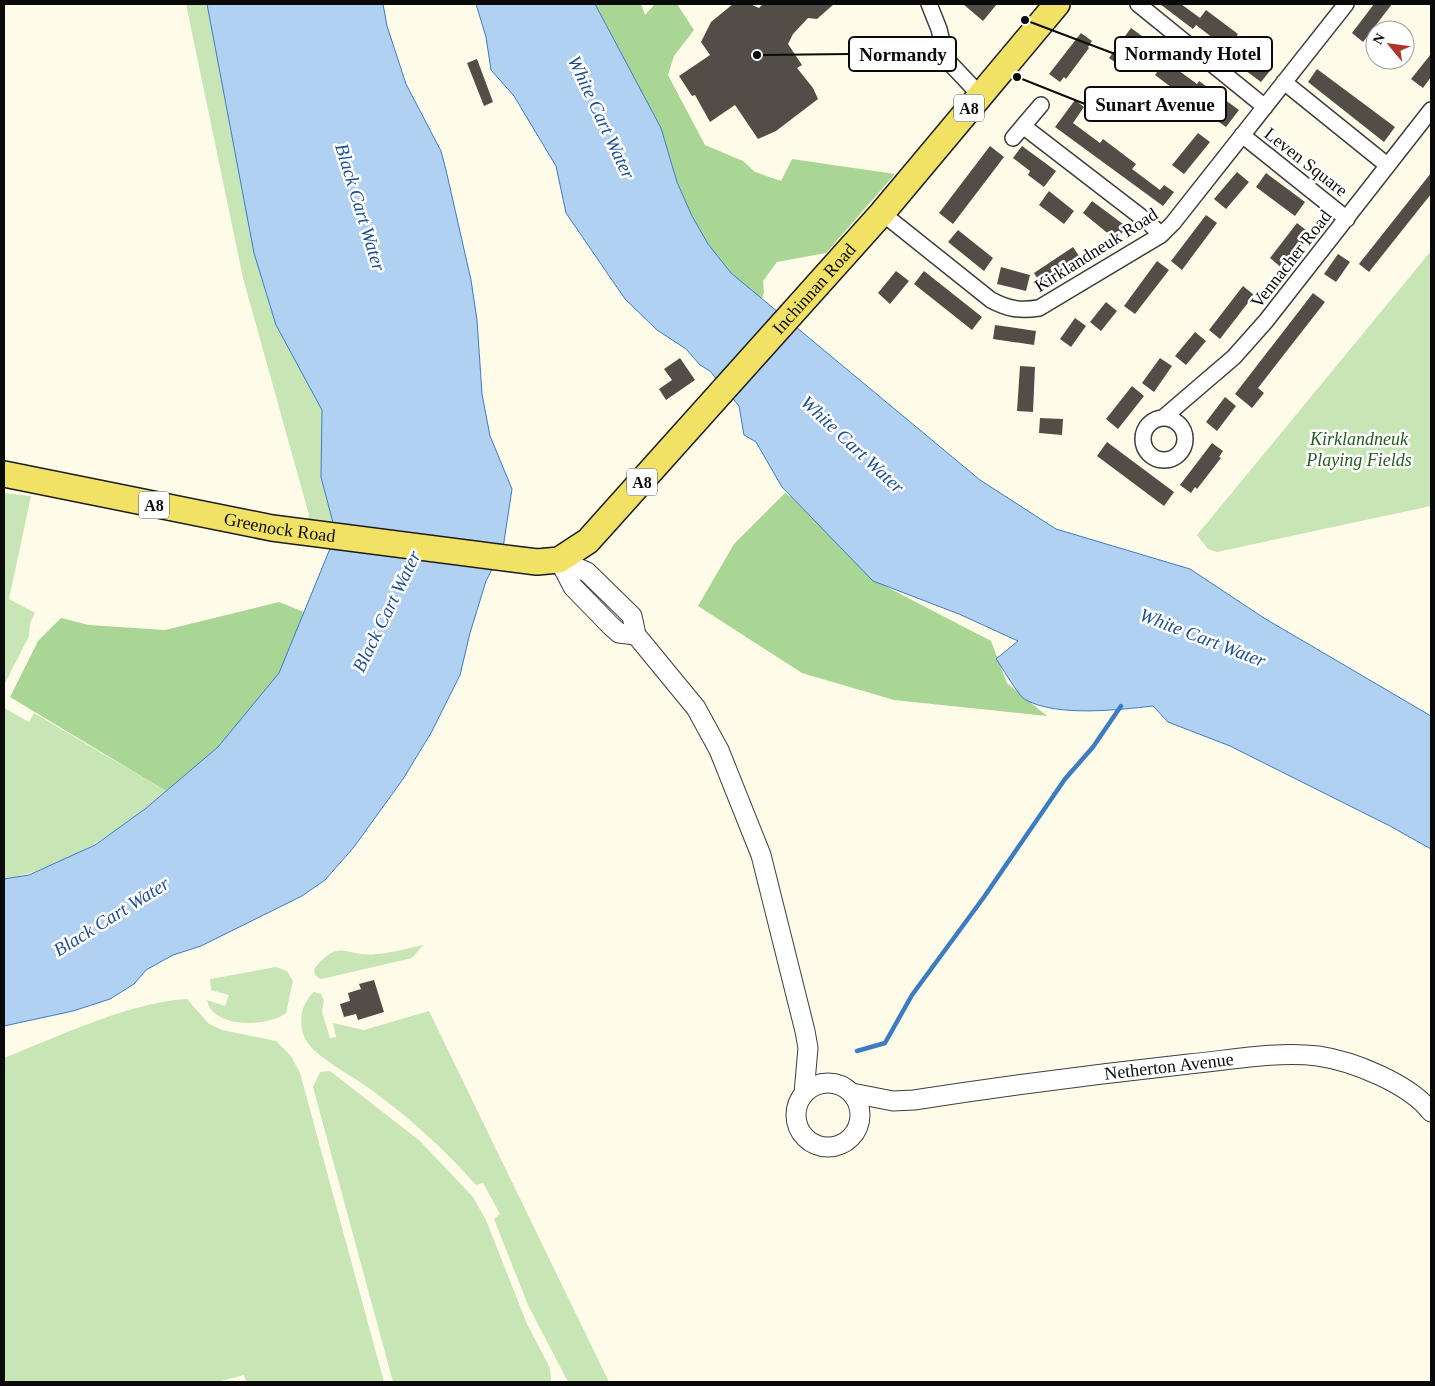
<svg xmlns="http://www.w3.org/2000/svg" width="1435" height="1386" font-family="Georgia,serif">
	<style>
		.green { fill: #c7e5b5 }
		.forest { fill: #a9d595 }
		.water { fill: #b0d1f2; stroke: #3b7cc4 }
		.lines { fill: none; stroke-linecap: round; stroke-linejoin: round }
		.stream { stroke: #3b7cc4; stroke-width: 4.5 }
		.building { fill: #524d47 }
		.minor-casing { stroke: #3d3d3d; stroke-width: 18 }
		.tertiary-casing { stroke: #3d3d3d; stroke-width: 21 }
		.primary-casing { stroke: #1b1b1b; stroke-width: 28 }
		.minor { stroke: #fff; stroke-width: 15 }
		.tertiary { stroke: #fff; stroke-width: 19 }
		.primary { stroke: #f1e165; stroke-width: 25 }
		.labels { text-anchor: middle; stroke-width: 5; stroke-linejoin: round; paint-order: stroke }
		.shield { fill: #fff; stroke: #545454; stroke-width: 1 }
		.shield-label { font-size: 16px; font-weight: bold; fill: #0a0a0a }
		.street-label { font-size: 18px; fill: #0a0a0a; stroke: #fff }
		.park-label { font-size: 18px; font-style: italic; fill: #245c1f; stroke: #fff }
		.water-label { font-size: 19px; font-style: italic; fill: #1c4f93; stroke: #fff }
		.leader { fill: none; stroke: #0a0a0a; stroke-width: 2 }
		.callout-dot { fill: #0a0a0a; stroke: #fff; stroke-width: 2 }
		.callout { fill: #fff; stroke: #0a0a0a; stroke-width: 2 }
		.callout-label { font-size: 19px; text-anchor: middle; font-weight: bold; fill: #0a0a0a }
	</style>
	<rect width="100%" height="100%" fill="#fefce8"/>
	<!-- green -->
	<path class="green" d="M 186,4 L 207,4 L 254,253 L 276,325 L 322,410 L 321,477 L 335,529 L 308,523 L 309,515 L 243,278 Z
		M 1431,251 L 1431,506 L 1217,552 L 1208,549 L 1197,535 Z
		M 4,493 L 31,496 L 9,599 L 35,613 L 30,623 L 29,636 L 4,685 Z
		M 4,708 L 29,722 L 34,713 L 166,791 C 119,831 66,868 4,879 Z
		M 423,945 L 412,958 L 326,978 L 320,979 L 315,975 L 314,969 C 341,936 345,958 377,954 C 393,953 408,948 423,945 Z
		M 276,967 L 287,971 L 293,981 L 286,1013 C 269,1027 212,1029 207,1000 L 225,1006 L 229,995 L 211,990 L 210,979 Z
		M 314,992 L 321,994 L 324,1000 L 322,1012 L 330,1038 L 336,1037 L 333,1023 L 364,1030 L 429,1011 L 609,1382 L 568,1382 L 528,1305 L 494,1219 L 500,1214 L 483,1183 L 476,1185 C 444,1149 412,1120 373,1091 C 355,1078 324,1061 311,1047 C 296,1031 299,1005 314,992 Z
		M 187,999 L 209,1024 L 222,1030 L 276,1041 L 291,1056 L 300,1073 L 384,1382 L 246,1382 L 244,1375 L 217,1382 L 4,1382 L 4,1058 C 57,1037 130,1002 187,999 Z
		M 330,1071 L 420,1141 L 473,1197 L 486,1220 L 527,1324 L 550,1368 L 551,1382 L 393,1382 L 313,1087 L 320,1072 Z"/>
	<!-- forest -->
	<path class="forest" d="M 595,4 L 641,4 L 645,15 L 655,4 L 677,4 L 694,30 L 674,56 L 668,75 L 705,145 L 743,161 L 755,172 L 781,181 L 792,159 L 895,174 L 826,253 L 777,262 L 763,281 L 764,292 L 762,299 L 731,273 L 708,244 L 692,216 L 677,182 L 661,128 Z
		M 785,493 L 808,509 L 885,586 L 991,641 L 1007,683 L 1047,716 L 894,700 L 802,673 L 698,606 L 734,544 Z
		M 279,602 L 304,612 L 279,673 L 218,747 L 166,791 L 10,697 L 38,641 L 61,618 L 89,625 L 165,630 Z"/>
	<!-- water -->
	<path class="water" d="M 207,4 L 383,4 L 387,26 L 406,84 L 441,151 L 446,170 L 471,280 L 477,320 L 482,394 L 490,436 L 512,489 L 503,548 L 486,581 L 470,633 L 460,675 L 431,733 L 403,779 L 354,847 L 325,880 L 302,896 L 201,946 L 173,955 L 146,970 L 134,984 L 110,999 L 73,1011 L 4,1026 L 4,879 L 29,875 L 95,845 L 145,809 L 218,747 L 279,673 L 336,534 L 321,477 L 322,410 L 276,325 L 254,253 Z
		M 476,4 L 595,4 L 661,128 L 677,182 L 692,216 L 708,244 L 731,273 L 980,480 L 1056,529 L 1190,569 L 1264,618 L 1431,716 L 1431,849 L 1390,826 L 1230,746 L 1168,722 L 1153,706 C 1117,710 1058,717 1026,700 C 1018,696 1003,668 996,659 L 1018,641 L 959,614 L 873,581 L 782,487 L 756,442 L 744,435 L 739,406 L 710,371 L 700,365 L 686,349 L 657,330 L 625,299 L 566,213 L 556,166 L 514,96 L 491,70 L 486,37 Z"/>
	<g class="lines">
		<!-- stream -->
		<path class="stream" d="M 857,1051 L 885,1043 L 912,995 L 984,897 L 1065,779 L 1093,747 L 1121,706"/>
	</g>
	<!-- building -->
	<path class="building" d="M 733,4 L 750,4 L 759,8 L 763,4 L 834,4 L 817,19 L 808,18 L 793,34 L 788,44 L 802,65 L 797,68 L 813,88 L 818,99 L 776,131 L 758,139 L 735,105 L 710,122 L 695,95 L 692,96 L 679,76 L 710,55 L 701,42 L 711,22 Z
		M 963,4 L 997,4 L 983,21 Z
		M 1160,4 L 1181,4 L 1200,18 L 1206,10 L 1238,34 L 1231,44 L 1259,65 L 1263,59 L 1273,67 L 1261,82 L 1222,53 L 1226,48 L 1196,25 L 1193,29 Z
		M 1374,4 L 1392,4 L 1363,42 L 1352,33 Z
		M 1131,28 L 1171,57 L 1167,62 L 1197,84 L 1199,81 L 1239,110 L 1226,127 L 1216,120 L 1221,113 L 1192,92 L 1187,99 L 1155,75 L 1161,66 L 1133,45 L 1119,65 L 1109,58 Z
		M 1081,33 L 1092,41 L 1088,47 L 1089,48 L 1066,79 L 1064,77 L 1060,82 L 1049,74 Z
		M 1431,54 L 1431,77 L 1423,88 L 1411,79 Z
		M 477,59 L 493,102 L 484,106 L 467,63 Z
		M 1317,69 L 1395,127 L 1384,142 L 1308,82 Z
		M 1075,100 L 1084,107 L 1073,123 L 1100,143 L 1103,139 L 1136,164 L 1132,169 L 1160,190 L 1164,185 L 1174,192 L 1163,206 L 1055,127 Z
		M 1198,133 L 1210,142 L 1184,174 L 1172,165 Z
		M 990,146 L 1004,157 L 953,224 L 939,213 Z
		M 1022,146 L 1056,171 L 1044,187 L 1028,175 L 1030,171 L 1013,158 Z
		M 1237,172 L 1249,182 L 1226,209 L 1214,199 Z
		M 1266,173 L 1305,202 L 1295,216 L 1256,187 Z
		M 1431,173 L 1431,194 L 1369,272 L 1359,264 Z
		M 1049,191 L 1074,211 L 1064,224 L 1039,205 Z
		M 1092,201 L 1127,227 L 1116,240 L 1083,213 Z
		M 1206,215 L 1217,223 L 1182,270 L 1171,261 Z
		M 1297,223 L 1311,234 L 1283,269 L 1270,258 Z
		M 958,230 L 993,258 L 984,271 L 948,242 Z
		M 1073,247 L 1083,262 L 1043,287 L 1034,273 Z
		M 1338,254 L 1350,262 L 1336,282 L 1324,274 Z
		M 1157,261 L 1169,270 L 1135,314 L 1124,306 Z
		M 1001,267 L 1030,275 L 1026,291 L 997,284 Z
		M 896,271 L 909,281 L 890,304 L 878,293 Z
		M 924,271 L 982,317 L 972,330 L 914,284 Z
		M 1243,286 L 1254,295 L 1220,339 L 1209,330 Z
		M 1313,293 L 1325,302 L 1258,388 L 1264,393 L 1252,408 L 1235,394 Z
		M 1106,302 L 1117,311 L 1101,331 L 1090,322 Z
		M 1075,318 L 1086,326 L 1071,347 L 1060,339 Z
		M 995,325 L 1036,331 L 1034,345 L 993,339 Z
		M 1195,332 L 1206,341 L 1186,365 L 1175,356 Z
		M 680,358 L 695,380 L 666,400 L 659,389 L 672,380 L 664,369 Z
		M 1160,358 L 1172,366 L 1154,392 L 1142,383 Z
		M 1020,366 L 1035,367 L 1033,412 L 1017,411 Z
		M 1132,386 L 1144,396 L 1118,429 L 1106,419 Z
		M 1225,397 L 1236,406 L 1217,431 L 1206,422 Z
		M 1040,418 L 1063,419 L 1062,435 L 1039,433 Z
		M 1107,442 L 1174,492 L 1164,506 L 1097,456 Z
		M 1212,443 L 1223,451 L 1219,457 L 1221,458 L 1197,489 L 1195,487 L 1191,493 L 1180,485 Z
		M 374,980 L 384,1012 L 358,1020 L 356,1014 L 344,1017 L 340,1004 L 350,1001 L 348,993 L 361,989 L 359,984 Z"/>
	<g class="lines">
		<defs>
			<path id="minor" d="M 929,4 L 939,29 L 946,59 L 980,95
				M 1138,4 L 1265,107
				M 1284,82 L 1387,165
				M 1023,126 L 1149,223 L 1161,235
				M 1242,135 L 1347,219
				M 1013,138 L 1041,105
				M 882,213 L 991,300 C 1008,309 1020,311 1039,308 L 1161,235 L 1173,223 L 1346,4
				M 1164,417 L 1234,357 L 1266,321 L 1431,110
				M1143 439a21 21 0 1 1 42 0a21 21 0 1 1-42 0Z"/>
			<g id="tertiary">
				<path d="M 559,560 L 587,572 L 632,616 L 636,635 L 696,708 L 719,750 L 761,855 L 805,1031 L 808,1048 L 804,1093"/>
				<path d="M 559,560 L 573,587 L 611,626 L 619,633 L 636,635"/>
				<circle cx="828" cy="1115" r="32"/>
				<path id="s1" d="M 852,1093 L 893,1101 L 914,1100 C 1005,1086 1097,1074 1189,1064 C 1231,1060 1276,1051 1318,1056 C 1353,1061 1410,1084 1431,1112"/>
			</g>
			<g id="primary">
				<path id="s2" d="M 4,474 L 272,528 L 537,562 L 559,560 L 588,541 L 882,213 L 1057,4"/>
			</g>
		</defs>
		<!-- minor casing -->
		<use href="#minor" class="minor-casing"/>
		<!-- tertiary casing -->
		<use href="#tertiary" class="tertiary-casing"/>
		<!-- primary casing -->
		<use href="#primary" class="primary-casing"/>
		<!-- minor -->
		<use href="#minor" class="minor"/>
		<!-- tertiary -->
		<use href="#tertiary" class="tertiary"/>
		<!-- primary -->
		<use href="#primary" class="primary"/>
	</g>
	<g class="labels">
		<!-- shield labels -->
		<g class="shield">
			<rect x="954" y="94.5" width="30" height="27" rx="4"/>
			<rect x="627" y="468.5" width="30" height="27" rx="4"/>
			<rect x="139" y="491.5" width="30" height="27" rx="4"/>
		</g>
		<g class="shield-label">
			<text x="969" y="114">A8</text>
			<text x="642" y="488">A8</text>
			<text x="154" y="511">A8</text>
		</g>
		<!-- street labels -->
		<g class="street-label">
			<text transform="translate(1306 162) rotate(38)" y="6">Leven Square</text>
			<text transform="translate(1096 250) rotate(-32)" y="6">Kirklandneuk Road</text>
			<text transform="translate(1291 259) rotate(-52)" y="6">Vennacher Road</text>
			<text dy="6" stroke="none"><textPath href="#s2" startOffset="936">Inchinnan Road</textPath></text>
			<text dy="6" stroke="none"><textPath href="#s2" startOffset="281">Greenock Road</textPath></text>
			<text dy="6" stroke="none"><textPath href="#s1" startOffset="320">Netherton Avenue</textPath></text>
		</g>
		<!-- park labels -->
		<g class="park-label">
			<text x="1359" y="445">Kirklandneuk<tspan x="1359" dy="21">Playing Fields</tspan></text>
		</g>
		<!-- water labels -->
		<g class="water-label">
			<text transform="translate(602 117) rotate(65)" y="7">White Cart Water</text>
			<text transform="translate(361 207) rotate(73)" y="7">Black Cart Water</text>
			<text transform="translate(853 444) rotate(43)" y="7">White Cart Water</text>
			<text transform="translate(386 611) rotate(-64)" y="7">Black Cart Water</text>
			<text transform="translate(1203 637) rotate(21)" y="7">White Cart Water</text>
			<text transform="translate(111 916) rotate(-32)" y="7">Black Cart Water</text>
		</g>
	</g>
	<!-- callouts -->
	<path class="leader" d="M1025 20L1115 54M757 55L849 54M1017 77L1085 104"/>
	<g class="callout-dot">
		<circle cx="1025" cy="20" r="5"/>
		<circle cx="757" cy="55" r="5"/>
		<circle cx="1017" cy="77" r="5"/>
	</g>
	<g class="callout">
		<rect x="1115" y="37" width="157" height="34" rx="5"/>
		<rect x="849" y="37" width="107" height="34" rx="5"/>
		<rect x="1085" y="87" width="141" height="34" rx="5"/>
	</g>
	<g class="callout-label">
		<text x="1193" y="60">Normandy Hotel</text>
		<text x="903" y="61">Normandy</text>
		<text x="1155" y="111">Sunart Avenue</text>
	</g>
	<!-- border -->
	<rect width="1435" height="1386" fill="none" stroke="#0a0a0a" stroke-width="10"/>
	<!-- north arrow -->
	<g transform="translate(1390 45) rotate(299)"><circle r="24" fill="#ffffff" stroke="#9d9d9d"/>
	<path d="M0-4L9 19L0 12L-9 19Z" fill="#b0362b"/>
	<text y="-8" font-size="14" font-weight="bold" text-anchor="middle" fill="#0a0a0a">N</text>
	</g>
</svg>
